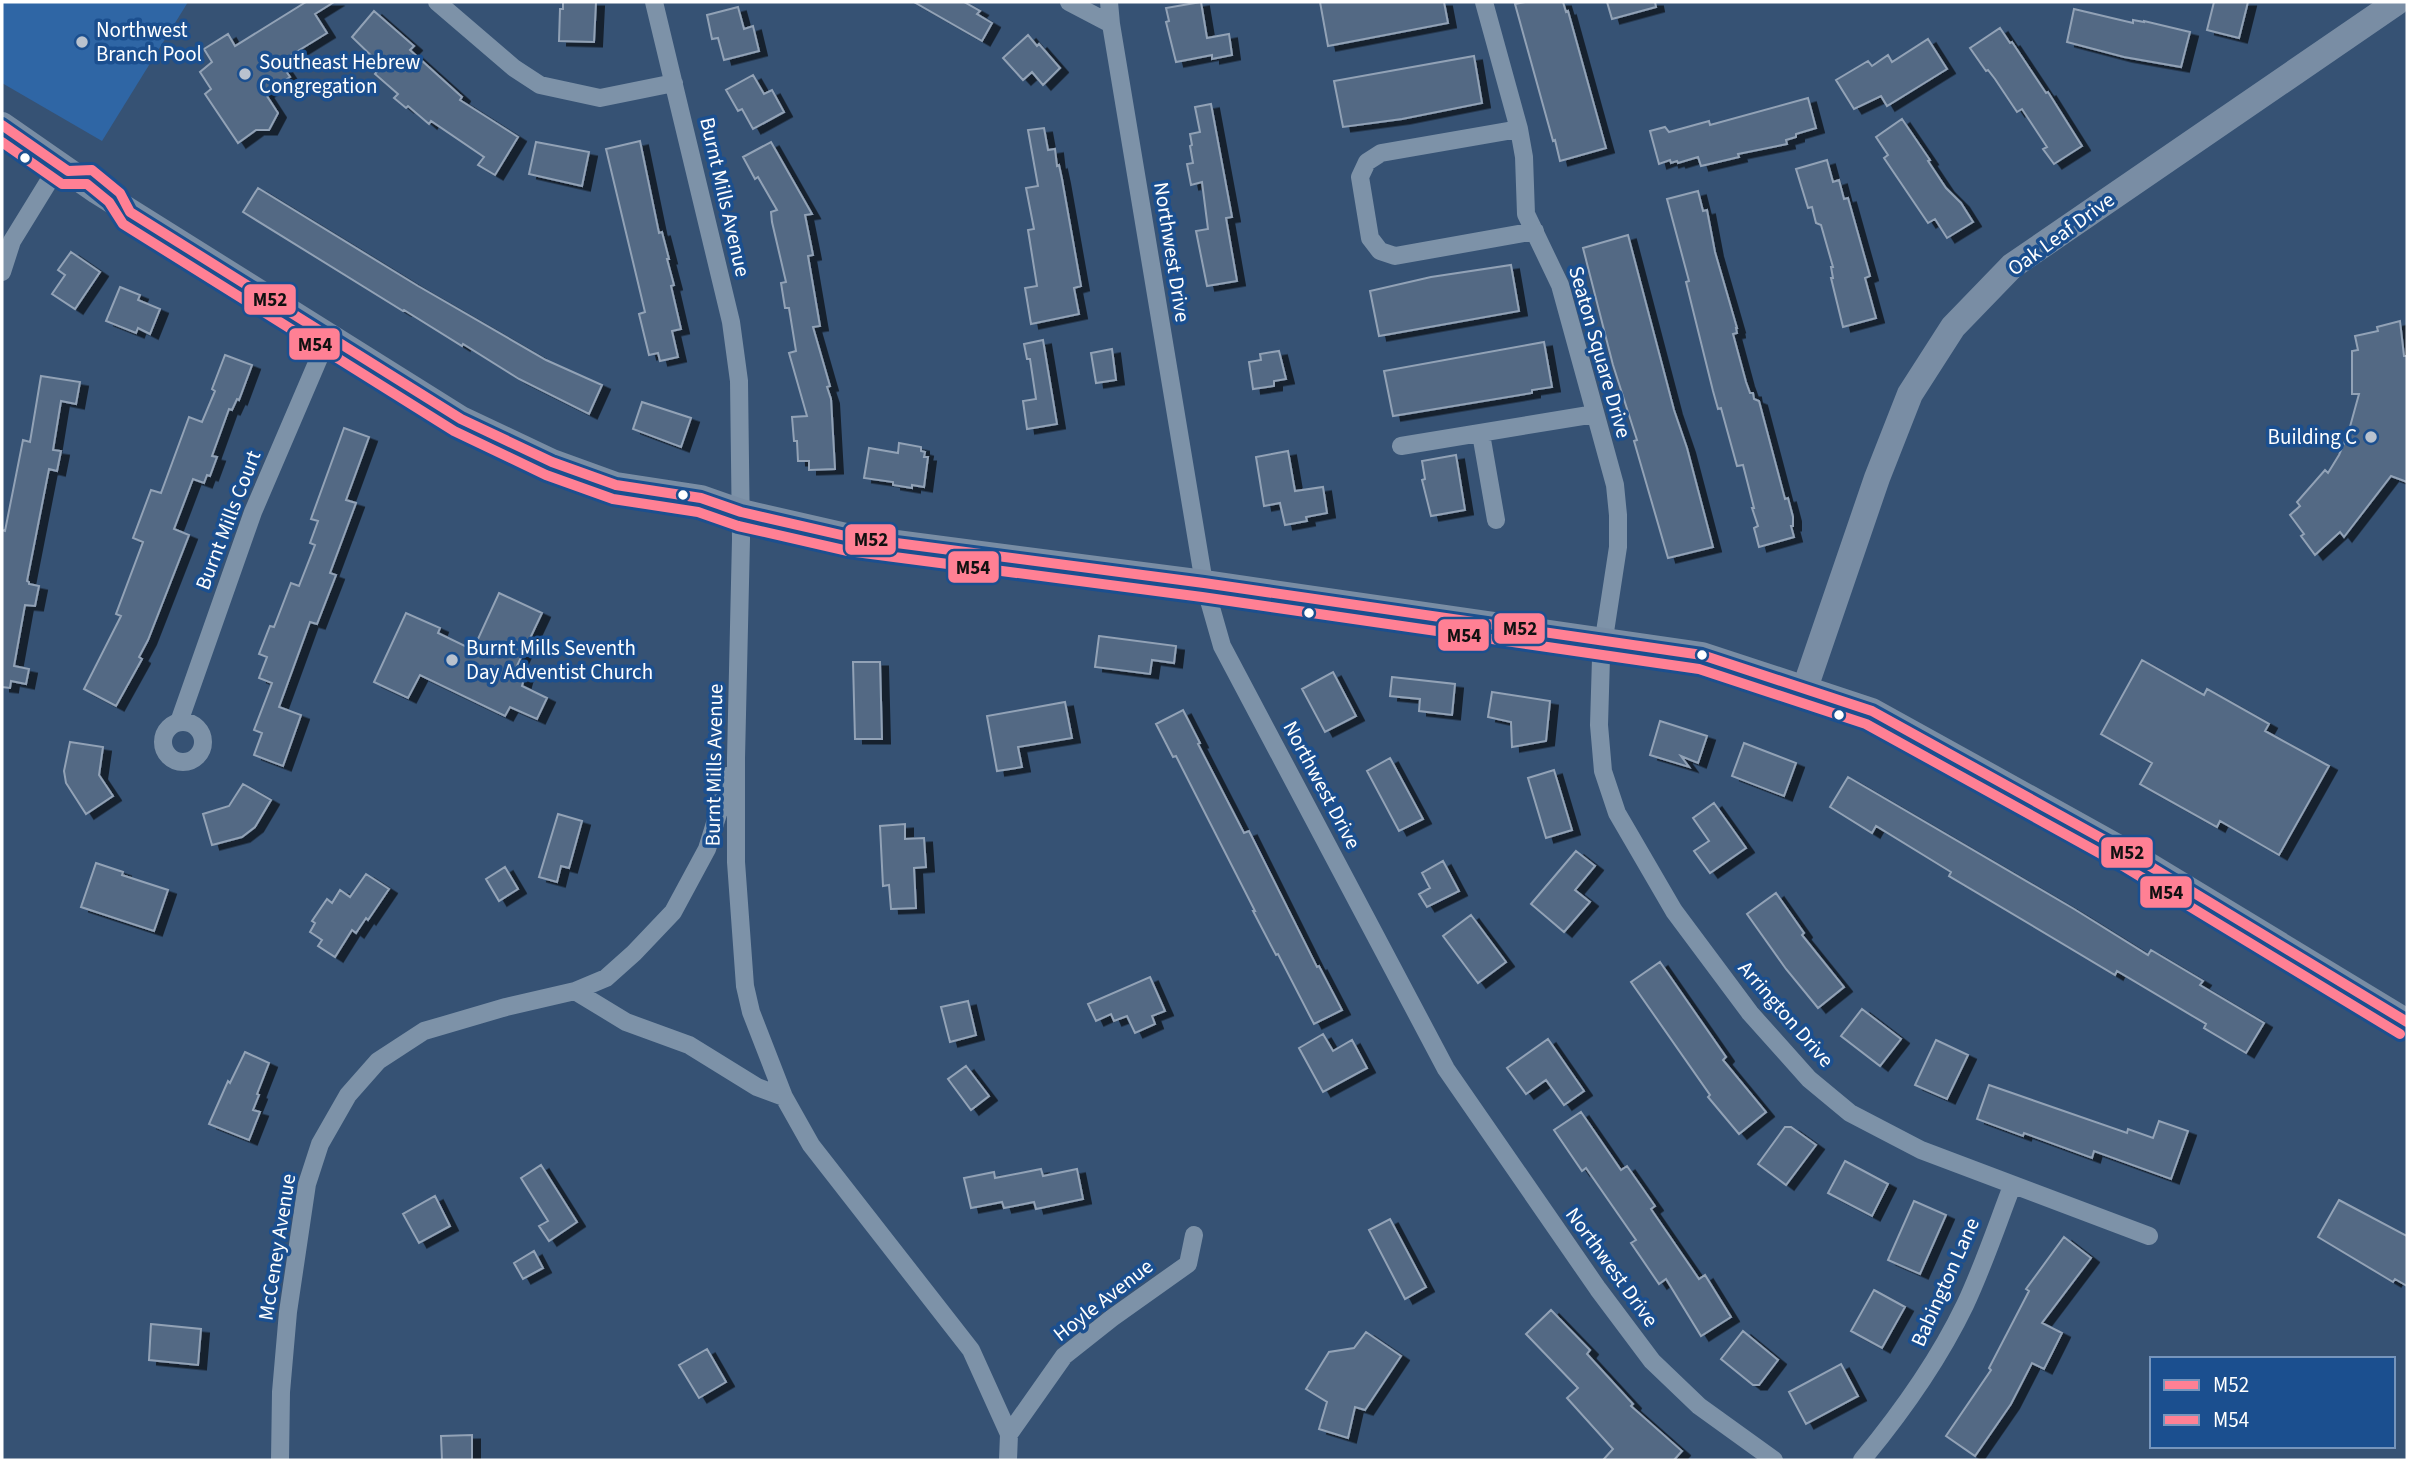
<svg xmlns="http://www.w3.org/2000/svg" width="2409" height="1462" font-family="'Source Sans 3',sans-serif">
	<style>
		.green { fill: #2f66a5 }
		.building { fill: #526984; stroke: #92a2b6; stroke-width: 2; filter: url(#shadow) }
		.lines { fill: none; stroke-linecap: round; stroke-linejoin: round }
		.street { stroke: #7d92a8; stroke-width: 18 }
		.secondary { stroke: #798da4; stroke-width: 26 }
		.bus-1-casing { stroke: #1b4f8f; stroke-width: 16 }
		.bus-2-casing { stroke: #1b4f8f; stroke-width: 16 }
		.bus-1 { stroke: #ff8094; stroke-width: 10 }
		.bus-2 { stroke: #ff8094; stroke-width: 10 }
		.poi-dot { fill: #b9c2ce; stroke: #1b4f8f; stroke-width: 2.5 }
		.bus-dot { fill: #fff; stroke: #1b4f8f; stroke-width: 2.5 }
		.labels { text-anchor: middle; stroke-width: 7; stroke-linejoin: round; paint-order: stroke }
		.poi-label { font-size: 21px; fill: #fff; stroke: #1b4f8f; text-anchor: start }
		.street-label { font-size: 21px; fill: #fff; stroke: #1b4f8f }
		.line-badge { stroke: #1b4f8f; stroke-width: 2.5 }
		.pale-badge-label { font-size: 19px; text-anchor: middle; font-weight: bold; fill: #111 }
	</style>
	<defs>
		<filter id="shadow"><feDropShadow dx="8" dy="4.5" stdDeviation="0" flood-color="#0009"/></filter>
	</defs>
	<rect width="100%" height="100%" fill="#365274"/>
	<!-- green -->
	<path class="green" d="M 2,2 L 188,2 L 102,141 L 2,83 Z"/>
	<!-- building -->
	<path class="building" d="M 306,2 L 334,2 L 315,14 L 327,33 L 280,62 L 290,77 L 265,93 L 278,113 L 269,130 L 256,130 L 238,143 L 205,94 L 211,89 L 200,72 L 212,62 L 204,49 L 228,34 L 235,46 Z
		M 563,2 L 596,2 L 594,42 L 559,41 L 560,9 L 563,9 Z
		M 914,2 L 964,2 L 980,11 L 977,14 L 992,23 L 982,41 Z
		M 1201,2 L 1207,38 L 1229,34 L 1232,55 L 1212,59 L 1212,55 L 1176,62 L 1166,22 L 1169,21 L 1166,8 Z
		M 1320,2 L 1444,2 L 1448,23 L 1328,46 Z
		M 1525,2 L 1563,2 L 1566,12 L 1568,11 L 1606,148 L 1560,161 L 1555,140 L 1553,141 L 1515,4 Z
		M 1607,2 L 1655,2 L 1656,7 L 1612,19 Z
		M 2214,2 L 2248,2 L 2239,38 L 2207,30 Z
		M 738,7 L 744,29 L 753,26 L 759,51 L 724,60 L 718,38 L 712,39 L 707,15 Z
		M 2074,9 L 2133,23 L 2133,20 L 2144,22 L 2144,21 L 2190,32 L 2181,67 L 2124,57 L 2067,42 Z
		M 374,11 L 414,46 L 410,50 L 462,97 L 460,100 L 518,137 L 495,175 L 478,165 L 484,157 L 431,121 L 429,124 L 408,106 L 406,108 L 394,98 L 398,94 L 375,74 L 382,66 L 352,37 Z
		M 2000,28 L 2010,43 L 2012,42 L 2046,93 L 2048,92 L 2082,146 L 2054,164 L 2043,149 L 2047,147 L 2022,109 L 2017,112 L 1995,79 L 1988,70 L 1986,71 L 1970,48 Z
		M 1028,35 L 1037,46 L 1039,44 L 1060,68 L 1043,85 L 1032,72 L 1023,80 L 1003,58 Z
		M 1928,39 L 1947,69 L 1887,106 L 1881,96 L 1854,109 L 1836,80 L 1868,61 L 1872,66 L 1888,55 L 1892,62 Z
		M 1474,56 L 1482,103 L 1402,119 L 1343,127 L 1334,81 Z
		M 753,75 L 764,94 L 772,90 L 784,112 L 753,129 L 742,109 L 738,111 L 726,90 Z
		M 1808,98 L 1816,128 L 1796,134 L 1796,137 L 1786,140 L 1787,144 L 1738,154 L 1739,157 L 1701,166 L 1698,157 L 1678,163 L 1677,161 L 1671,163 L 1670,160 L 1659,164 L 1650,131 L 1665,127 L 1669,132 L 1709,121 L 1710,125 Z
		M 1211,104 L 1232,217 L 1226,218 L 1237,281 L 1207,286 L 1196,231 L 1208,229 L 1202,182 L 1191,185 L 1187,164 L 1193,163 L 1190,146 L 1192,145 L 1190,134 L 1200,132 L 1195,107 Z
		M 1902,119 L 1930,160 L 1928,161 L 1946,188 L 1961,203 L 1973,222 L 1947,238 L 1935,219 L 1928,223 L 1884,158 L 1888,155 L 1876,137 Z
		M 1044,128 L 1048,150 L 1055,149 L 1057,166 L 1059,165 L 1062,179 L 1081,286 L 1074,288 L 1079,314 L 1031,324 L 1025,288 L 1037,286 L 1028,230 L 1034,229 L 1026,188 L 1038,186 L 1028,130 Z
		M 640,141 L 659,233 L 662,232 L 669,259 L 667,259 L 674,285 L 671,286 L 681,329 L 672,331 L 678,357 L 660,361 L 658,353 L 649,355 L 639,314 L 645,312 L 606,149 Z
		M 536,142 L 589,152 L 582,186 L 529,174 Z
		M 771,142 L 812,214 L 805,215 L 813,255 L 808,256 L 820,326 L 813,327 L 830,386 L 827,387 L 831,399 L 835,469 L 809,470 L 809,461 L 798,461 L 797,441 L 794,441 L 792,417 L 807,416 L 789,353 L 796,351 L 789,308 L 785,308 L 781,283 L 786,282 L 772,222 L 771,212 L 777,210 L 758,177 L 755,179 L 743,157 Z
		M 1827,160 L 1833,182 L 1839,180 L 1844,199 L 1848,198 L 1870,276 L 1865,278 L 1876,318 L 1843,327 L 1831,278 L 1833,278 L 1831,267 L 1833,267 L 1821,225 L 1816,223 L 1812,207 L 1808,208 L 1796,169 Z
		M 258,188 L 418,286 L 546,360 L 602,385 L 589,414 L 519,379 L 463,344 L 462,346 L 404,310 L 403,311 L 243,212 Z
		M 1698,191 L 1703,211 L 1707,210 L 1715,252 L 1737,328 L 1736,328 L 1737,333 L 1733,334 L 1746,382 L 1750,393 L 1753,393 L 1754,399 L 1759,401 L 1785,499 L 1788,498 L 1793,517 L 1793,526 L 1791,526 L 1794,537 L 1759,547 L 1754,528 L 1758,526 L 1752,508 L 1754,508 L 1743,465 L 1737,466 L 1721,408 L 1718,409 L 1713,391 L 1686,282 L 1689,281 L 1667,199 Z
		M 1628,235 L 1674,410 L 1687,448 L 1713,547 L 1668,558 L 1634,441 L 1637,440 L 1613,365 L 1583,248 Z
		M 71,252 L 100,272 L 75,309 L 52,294 L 65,275 L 58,270 Z
		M 1511,265 L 1519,311 L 1379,336 L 1370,291 L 1431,277 Z
		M 120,287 L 140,295 L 138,300 L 160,309 L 150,334 L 138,328 L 136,333 L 106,321 Z
		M 2400,321 L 2404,356 L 2407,356 L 2407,482 L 2391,476 L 2344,537 L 2340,532 L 2315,555 L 2301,536 L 2304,534 L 2290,515 L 2300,506 L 2297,502 L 2325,470 L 2328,473 L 2339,455 L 2348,434 L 2359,394 L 2352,394 L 2352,351 L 2358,350 L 2355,336 L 2378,331 L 2377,327 Z
		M 1043,340 L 1057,424 L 1027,429 L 1023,401 L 1036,399 L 1030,359 L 1027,359 L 1024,344 Z
		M 1544,342 L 1552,387 L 1532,390 L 1532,393 L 1393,416 L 1384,371 Z
		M 1112,349 L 1116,380 L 1096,383 L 1091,353 Z
		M 1279,351 L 1286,379 L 1274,381 L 1274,386 L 1253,389 L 1249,362 L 1261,360 L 1260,354 Z
		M 225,355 L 252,365 L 239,400 L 237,399 L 232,410 L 229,409 L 212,456 L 217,457 L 210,476 L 207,475 L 204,483 L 193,479 L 174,529 L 189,535 L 148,640 L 139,657 L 142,659 L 116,706 L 84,689 L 121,616 L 116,614 L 143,542 L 133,538 L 151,490 L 161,493 L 189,417 L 202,422 L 215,391 L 212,389 Z
		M 41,376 L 80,382 L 76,404 L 61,401 L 53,450 L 61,451 L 57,471 L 49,469 L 27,581 L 29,582 L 29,584 L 39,586 L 35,606 L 25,605 L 14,666 L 29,669 L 26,684 L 11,681 L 10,688 L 2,687 L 2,530 L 5,531 L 23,440 L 30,442 Z
		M 642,402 L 691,418 L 681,447 L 633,429 Z
		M 344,428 L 369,437 L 346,500 L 356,503 L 330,573 L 336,575 L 317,624 L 310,622 L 279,707 L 301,715 L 283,766 L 254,755 L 262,733 L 254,730 L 272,683 L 259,678 L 267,657 L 259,654 L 270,626 L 274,627 L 291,583 L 299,586 L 315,545 L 310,543 L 318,521 L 311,519 Z
		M 899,443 L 921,447 L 921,451 L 925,452 L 924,457 L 928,457 L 924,487 L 912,485 L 912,488 L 893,485 L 893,482 L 864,478 L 869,448 L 898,453 Z
		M 1288,451 L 1295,491 L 1323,487 L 1327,513 L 1306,517 L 1307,521 L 1285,525 L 1280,503 L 1264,506 L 1256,457 Z
		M 1456,455 L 1465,510 L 1431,516 L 1422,480 L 1425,479 L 1422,461 Z
		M 499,593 L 542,613 L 516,668 L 526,672 L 522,686 L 547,698 L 537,719 L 510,707 L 505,716 L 420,675 L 408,698 L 374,682 L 406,613 L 440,628 L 438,633 L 473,650 Z
		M 1099,636 L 1176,646 L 1174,663 L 1152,660 L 1150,674 L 1095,667 Z
		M 2142,660 L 2204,695 L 2207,689 L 2269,724 L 2265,731 L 2329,766 L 2279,855 L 2220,821 L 2217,827 L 2140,784 L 2152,763 L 2101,734 Z
		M 853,662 L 880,662 L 882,739 L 855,739 Z
		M 1333,672 L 1356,716 L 1325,732 L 1302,689 Z
		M 1392,677 L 1455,684 L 1452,715 L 1419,711 L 1420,699 L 1390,696 Z
		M 1492,692 L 1550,701 L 1546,741 L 1512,747 L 1511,722 L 1488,717 Z
		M 1065,702 L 1072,738 L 1018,747 L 1022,767 L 997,771 L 987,716 Z
		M 1183,710 L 1200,743 L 1198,744 L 1244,833 L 1249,831 L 1317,967 L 1319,966 L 1342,1010 L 1314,1024 L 1278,954 L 1276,955 L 1253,911 L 1255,911 L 1176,756 L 1173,757 L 1156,724 Z
		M 1660,721 L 1707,736 L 1698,763 L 1681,756 L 1689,767 L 1650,755 Z
		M 70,742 L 103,747 L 99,775 L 113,796 L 86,814 L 66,783 L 64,771 Z
		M 1744,743 L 1796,763 L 1784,796 L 1732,776 Z
		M 1390,758 L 1423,819 L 1399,831 L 1367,771 Z
		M 1554,770 L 1572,830 L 1546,838 L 1528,778 Z
		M 1848,777 L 2074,909 L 2148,955 L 2151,950 L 2203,981 L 2200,985 L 2264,1023 L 2246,1053 L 2204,1028 L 2206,1024 L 2117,971 L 2115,975 L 1949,876 L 1951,872 L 1876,826 L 1872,833 L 1830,807 Z
		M 243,784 L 271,800 L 255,827 L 242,837 L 212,845 L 203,814 L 229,806 Z
		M 1714,803 L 1746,848 L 1710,873 L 1694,851 L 1709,841 L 1693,818 Z
		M 558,814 L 582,821 L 569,868 L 561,866 L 557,882 L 539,877 Z
		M 905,824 L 905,839 L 924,838 L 926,867 L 914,868 L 916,908 L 891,909 L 889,885 L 883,886 L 880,826 Z
		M 1576,851 L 1595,866 L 1575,890 L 1590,902 L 1564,932 L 1531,904 Z
		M 1443,861 L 1459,891 L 1427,907 L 1419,894 L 1430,888 L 1422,873 Z
		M 96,863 L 123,872 L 122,875 L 168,890 L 154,931 L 81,907 Z
		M 505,867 L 518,889 L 499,901 L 486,879 Z
		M 366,874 L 389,889 L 368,920 L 366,918 L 356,933 L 352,930 L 335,957 L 318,946 L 322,940 L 310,932 L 315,923 L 312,921 L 327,899 L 332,903 L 340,890 L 350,897 Z
		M 1776,893 L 1804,933 L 1802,935 L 1844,987 L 1818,1008 L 1786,969 L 1747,914 Z
		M 1471,915 L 1506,962 L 1478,983 L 1443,936 Z
		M 1660,962 L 1726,1057 L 1723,1060 L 1766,1112 L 1739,1134 L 1708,1097 L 1710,1095 L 1631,982 Z
		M 1150,977 L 1165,1011 L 1152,1016 L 1155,1024 L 1135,1033 L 1127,1016 L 1114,1021 L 1111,1014 L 1096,1021 L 1088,1004 Z
		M 968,1001 L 976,1035 L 950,1042 L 941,1007 Z
		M 1862,1009 L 1901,1039 L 1880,1066 L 1841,1036 Z
		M 1323,1034 L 1333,1051 L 1352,1040 L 1367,1068 L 1323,1092 L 1299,1048 Z
		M 1548,1039 L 1584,1091 L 1564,1105 L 1546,1080 L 1526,1094 L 1507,1068 Z
		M 1936,1040 L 1968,1055 L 1947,1099 L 1915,1085 Z
		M 245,1052 L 269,1063 L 257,1094 L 259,1095 L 253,1110 L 260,1112 L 249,1140 L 209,1124 L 228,1081 L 230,1083 Z
		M 966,1066 L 989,1096 L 971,1110 L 948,1079 Z
		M 1989,1085 L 2127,1133 L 2128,1129 L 2153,1138 L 2159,1121 L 2188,1131 L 2171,1179 L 2094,1151 L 2092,1158 L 2024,1133 L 2023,1136 L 1977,1119 Z
		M 1581,1112 L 1621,1170 L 1627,1166 L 1655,1206 L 1651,1209 L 1699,1279 L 1705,1275 L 1731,1317 L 1701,1336 L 1666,1279 L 1659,1284 L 1631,1243 L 1636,1240 L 1586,1168 L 1582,1171 L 1554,1130 Z
		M 1785,1127 L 1791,1127 L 1816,1145 L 1786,1185 L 1758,1164 Z
		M 1845,1161 L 1888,1184 L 1872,1216 L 1828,1193 Z
		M 541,1165 L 577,1222 L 549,1241 L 539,1226 L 548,1221 L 521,1178 Z
		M 1041,1169 L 1043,1176 L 1077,1169 L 1083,1199 L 1036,1209 L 1034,1202 L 1004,1208 L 1002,1202 L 971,1208 L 964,1178 L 994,1172 L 995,1178 Z
		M 435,1196 L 450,1226 L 419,1243 L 403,1214 Z
		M 2339,1200 L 2407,1236 L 2407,1286 L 2395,1279 L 2393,1282 L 2318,1237 Z
		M 1914,1201 L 1946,1215 L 1920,1274 L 1888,1260 Z
		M 1390,1219 L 1426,1287 L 1405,1299 L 1369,1230 Z
		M 2064,1237 L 2091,1258 L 2042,1323 L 2062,1333 L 2044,1369 L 2032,1363 L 2011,1404 L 1975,1456 L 1946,1436 L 1991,1370 L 1989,1368 L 2029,1291 L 2026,1289 Z
		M 534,1251 L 543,1268 L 523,1279 L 514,1263 Z
		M 1874,1290 L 1905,1307 L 1882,1348 L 1851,1331 Z
		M 1551,1310 L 1590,1350 L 1587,1354 L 1633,1404 L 1631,1406 L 1682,1451 L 1674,1460 L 1603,1460 L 1613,1449 L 1567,1398 L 1578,1388 L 1526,1334 Z
		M 151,1324 L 201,1329 L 198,1365 L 149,1360 Z
		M 1743,1331 L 1778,1360 L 1759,1385 L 1753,1385 L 1721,1359 Z
		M 1366,1332 L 1401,1356 L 1365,1410 L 1355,1407 L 1348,1438 L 1319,1429 L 1327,1402 L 1306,1389 L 1329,1352 L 1354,1348 Z
		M 707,1349 L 726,1382 L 699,1398 L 679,1365 Z
		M 1841,1364 L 1858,1396 L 1806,1424 L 1789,1392 Z
		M 472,1435 L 472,1460 L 442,1460 L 441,1436 Z"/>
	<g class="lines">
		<!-- street -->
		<path class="street" d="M 437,2 L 514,68 L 540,85 L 600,98 L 674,83
			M 654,2 L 731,322 L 739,381 L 741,539 L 736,758 L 736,862 L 745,986 L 751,1012 L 784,1097 L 811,1145 L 971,1350 L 1009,1434 L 1008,1460
			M 1069,2 L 1111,24
			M 1109,2 L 1111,24 L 1204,583 L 1222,646 L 1446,1069 L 1598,1289 L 1652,1361 L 1699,1406 L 1774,1460
			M 1484,2 L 1519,129 L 1524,157 L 1526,214 L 1560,285 L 1615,485 L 1618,515 L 1618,547 L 1601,658 L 1599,725 L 1603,771 L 1617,813 L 1674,911 L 1750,1013 L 1809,1079 L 1850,1113 L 1921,1150 L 2149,1236
			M 1519,129 L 1381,153 L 1367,162 L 1360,177 L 1370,238 L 1380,251 L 1395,256 L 1535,231
			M 2,272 L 12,241 L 60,163
			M 1481,434 L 1496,520
			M 1401,446 L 1595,414
			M163 742a20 20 0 1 1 40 0a20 20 0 1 1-40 0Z
			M 179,722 L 253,512 L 328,337
			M 575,991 L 626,1022 L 689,1045 L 757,1087 L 784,1097
			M 1009,1434 L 1064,1356 L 1112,1318 L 1188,1264 L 1194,1235
			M 280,1460 L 281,1392 L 288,1312 L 307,1184 L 320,1144 L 348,1095 L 378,1061 L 424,1031 L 506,1007 L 575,991 L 606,978 L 634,953 L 673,912 L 707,849 L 730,775
			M 1862,1460 C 1901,1413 1938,1361 1965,1305 C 1983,1267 1997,1225 2012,1186"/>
		<!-- secondary -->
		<path class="secondary" d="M 2,125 L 97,191 L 461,419 L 552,462 L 632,491
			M 616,485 L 701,498 L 741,512 L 850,537 L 1204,583 L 1702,655 L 1872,711 L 2130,854 L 2407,1022
			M 1805,688 L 1877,478 L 1910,394 L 1953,327 L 2012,266 L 2397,2"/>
		<defs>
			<path id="bus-1" d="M 2,125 L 68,171 L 92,170 L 120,193 L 130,212 L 461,419 L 552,462 L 616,485 L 701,498 L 741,512 L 850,537 L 1204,583 L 1702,655 L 1872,711 L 2130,854 L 2407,1022"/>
			<path id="bus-2" d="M 2,142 L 62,184 L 87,184 L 109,202 L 123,224 L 454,431 L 546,475 L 613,499 L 698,512 L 738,526 L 848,551 L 1202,597 L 1699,669 L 1866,724 L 2123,866 L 2400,1034"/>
		</defs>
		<!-- bus-1 casing -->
		<use href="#bus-1" class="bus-1-casing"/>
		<!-- bus-2 casing -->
		<use href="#bus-2" class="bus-2-casing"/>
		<!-- bus-1 -->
		<use href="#bus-1" class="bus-1"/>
		<!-- bus-2 -->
		<use href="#bus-2" class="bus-2"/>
	</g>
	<!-- markers -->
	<g class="poi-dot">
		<circle cx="82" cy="42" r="7"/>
		<circle cx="245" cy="74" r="7"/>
		<circle cx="2371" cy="437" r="7"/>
		<circle cx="452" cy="660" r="7"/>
	</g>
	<g class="bus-dot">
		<circle cx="25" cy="158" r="6"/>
		<circle cx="683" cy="495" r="6"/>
		<circle cx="1309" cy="613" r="6"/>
		<circle cx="1702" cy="655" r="6"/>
		<circle cx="1839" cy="715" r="6"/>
	</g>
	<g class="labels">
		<!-- poi labels -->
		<g class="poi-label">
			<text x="96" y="37">Northwest<tspan x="96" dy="24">Branch Pool</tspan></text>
			<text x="259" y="69">Southeast Hebrew<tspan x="259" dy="24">Congregation</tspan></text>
			<text x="2357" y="444" text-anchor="end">Building C</text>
			<text x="466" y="655">Burnt Mills Seventh<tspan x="466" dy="24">Day Adventist Church</tspan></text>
		</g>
		<!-- street labels -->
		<g class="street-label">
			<text transform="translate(725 197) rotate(77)" y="7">Burnt Mills Avenue</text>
			<text transform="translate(2061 234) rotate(-36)" y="7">Oak Leaf Drive</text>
			<text transform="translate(1172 252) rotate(81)" y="7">Northwest Drive</text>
			<text transform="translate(1600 352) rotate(74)" y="7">Seaton Square Drive</text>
			<text transform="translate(228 520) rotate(-69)" y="7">Burnt Mills Court</text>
			<text transform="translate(714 765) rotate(-89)" y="7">Burnt Mills Avenue</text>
			<text transform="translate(1322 785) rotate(62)" y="7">Northwest Drive</text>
			<text transform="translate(1786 1014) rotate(49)" y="7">Arrington Drive</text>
			<text transform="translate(277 1247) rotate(-81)" y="7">McCeney Avenue</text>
			<text transform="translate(1612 1267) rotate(54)" y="7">Northwest Drive</text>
			<text transform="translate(1945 1282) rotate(-66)" y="7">Babington Lane</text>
			<text transform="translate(1103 1300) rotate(-38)" y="7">Hoyle Avenue</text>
		</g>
	</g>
	<g class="line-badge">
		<rect x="243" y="283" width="54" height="33" rx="7" fill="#ff8094"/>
		<rect x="288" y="327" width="53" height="34" rx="7" fill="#ff8094"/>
		<rect x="844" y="523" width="53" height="33" rx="7" fill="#ff8094"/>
		<rect x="947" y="550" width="53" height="34" rx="7" fill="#ff8094"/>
		<rect x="1493" y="612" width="53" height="33" rx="7" fill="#ff8094"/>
		<rect x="1437" y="618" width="53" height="34" rx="7" fill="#ff8094"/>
		<rect x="2100" y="836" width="54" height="33" rx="7" fill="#ff8094"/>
		<rect x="2139" y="875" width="54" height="34" rx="7" fill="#ff8094"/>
	</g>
	<g class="pale-badge-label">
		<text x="270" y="306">M52</text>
		<text x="315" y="351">M54</text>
		<text x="871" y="546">M52</text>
		<text x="973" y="574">M54</text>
		<text x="1520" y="635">M52</text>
		<text x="1464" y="642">M54</text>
		<text x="2127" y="859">M52</text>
		<text x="2166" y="899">M54</text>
	</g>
	<!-- border -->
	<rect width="2409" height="1462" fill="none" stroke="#ffffff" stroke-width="7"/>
	<!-- legend -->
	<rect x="2150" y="1357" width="245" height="91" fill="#1b4f8f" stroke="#7695bc" stroke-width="2"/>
	<rect x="2164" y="1380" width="35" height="10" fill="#ff8094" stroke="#7695bc" stroke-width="2"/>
	<text x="2213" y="1392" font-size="21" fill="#ffffff">M52</text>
	<rect x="2164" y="1415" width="35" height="10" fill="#ff8094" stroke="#7695bc" stroke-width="2"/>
	<text x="2213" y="1427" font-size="21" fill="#ffffff">M54</text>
</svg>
